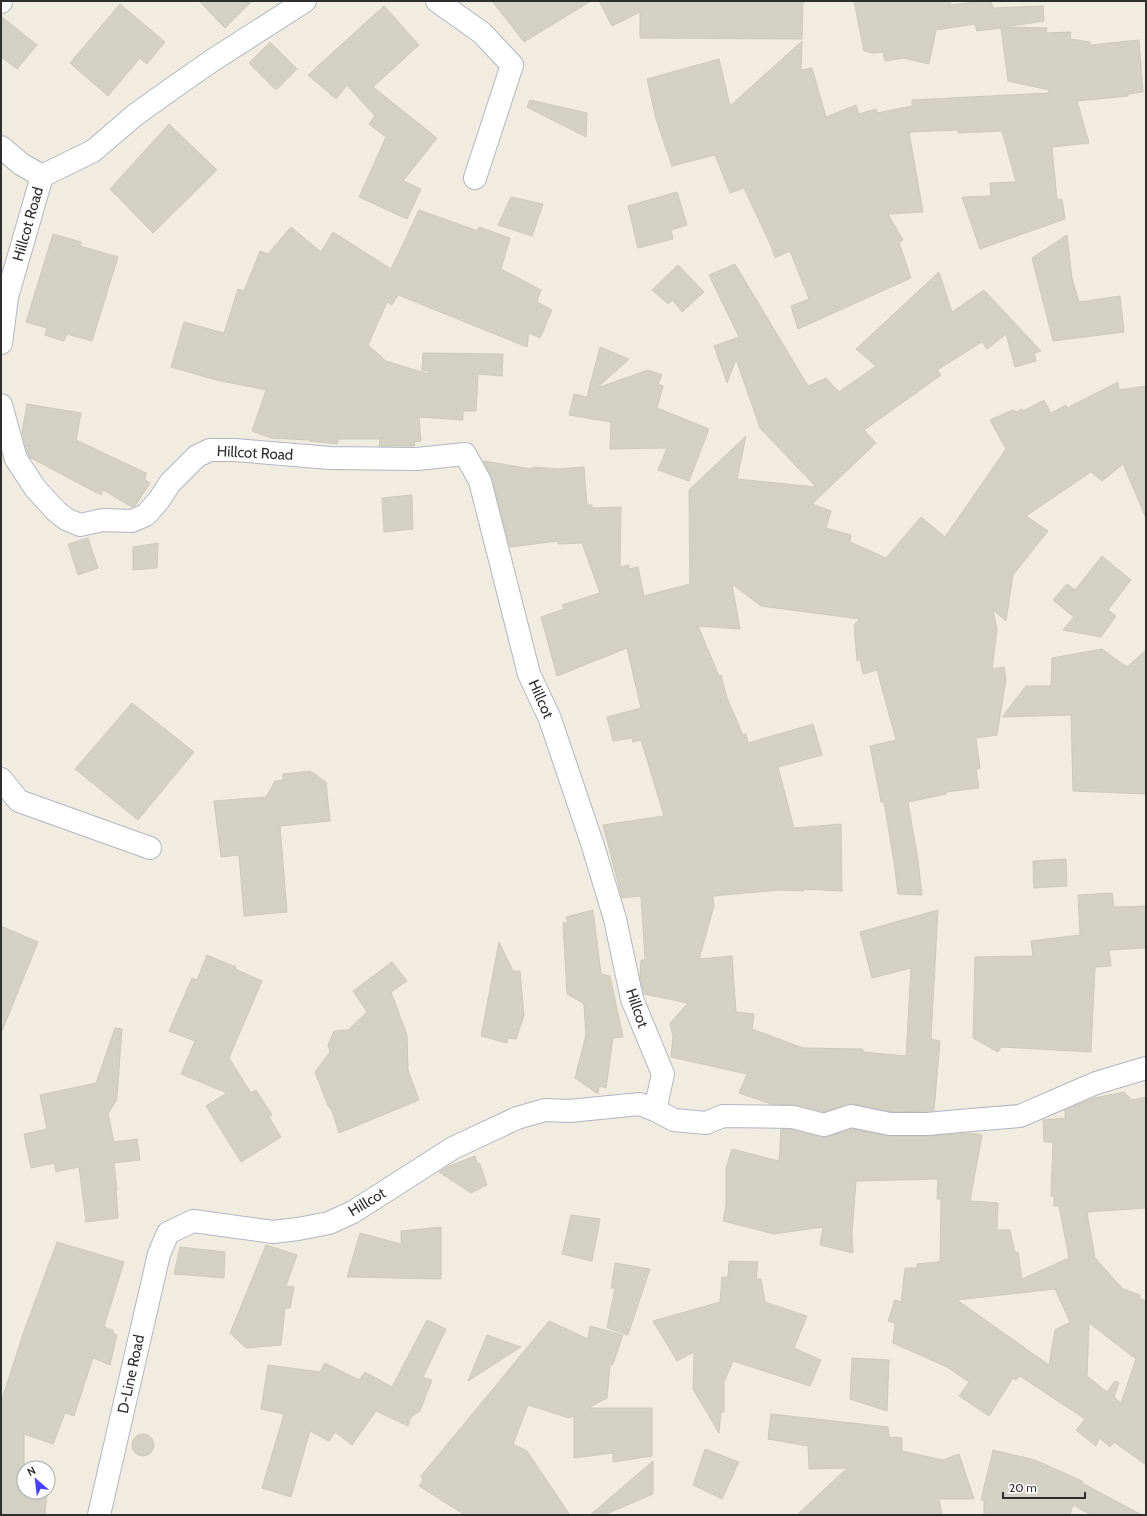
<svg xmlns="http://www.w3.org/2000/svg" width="1147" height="1516" font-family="Cabin,sans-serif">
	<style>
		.building { fill: #d2d1c4; stroke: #cccab9; fill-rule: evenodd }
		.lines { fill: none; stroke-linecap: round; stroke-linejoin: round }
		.minor-casing { stroke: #b4b4c2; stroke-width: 24 }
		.minor { stroke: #fff; stroke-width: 22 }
		.labels { text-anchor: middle; stroke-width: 4; stroke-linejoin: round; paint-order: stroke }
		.street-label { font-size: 15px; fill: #2e2e2e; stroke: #fff }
	</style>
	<rect width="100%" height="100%" fill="#f0ede0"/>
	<!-- building -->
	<path class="building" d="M 199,1 L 252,1 L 225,28 Z
		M 492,1 L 591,1 L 524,42 Z
		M 599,1 L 803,1 L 802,39 L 640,38 L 640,12 L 612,26 Z
		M 854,1 L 950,1 L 951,5 L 981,1 L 991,1 L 993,8 L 1043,6 L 1044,21 L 1005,27 L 1047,28 L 1046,33 L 1071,32 L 1070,39 L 1090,42 L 1091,45 L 1139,40 L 1143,92 L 1128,94 L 1128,96 L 1077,101 L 1089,143 L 1052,147 L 1057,200 L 1062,199 L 1065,219 L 980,249 L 962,197 L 991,196 L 990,183 L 1016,182 L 1002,131 L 958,133 L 958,130 L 909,132 L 923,212 L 888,214 L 903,240 L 899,242 L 911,278 L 798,329 L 791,306 L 809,299 L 790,251 L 775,258 L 771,246 L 744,188 L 730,193 L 715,155 L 672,166 L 656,119 L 647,79 L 719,59 L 730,106 L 802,41 L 801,70 L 812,68 L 826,117 L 856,105 L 859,114 L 876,109 L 877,113 L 912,106 L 912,100 L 1048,93 L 1049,90 L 1008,81 L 1001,28 L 977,31 L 975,24 L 936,30 L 929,64 L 903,58 L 885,61 L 883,52 L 873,53 L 864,51 Z
		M 120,4 L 165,42 L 147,64 L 140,58 L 108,96 L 70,63 Z
		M 384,6 L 419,45 L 373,87 L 437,138 L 403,181 L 421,189 L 407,219 L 359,197 L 386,137 L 369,124 L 375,116 L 347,85 L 336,99 L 308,75 Z
		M 1,16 L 37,45 L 17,69 L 1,57 Z
		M 270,42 L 297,69 L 276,90 L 249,63 Z
		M 530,100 L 587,113 L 586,137 L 527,107 Z
		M 169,124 L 217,170 L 153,233 L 110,189 Z
		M 677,192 L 687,225 L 671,230 L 673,239 L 638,248 L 628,206 Z
		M 511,197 L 543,204 L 532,236 L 498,225 Z
		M 419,210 L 478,231 L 479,227 L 510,238 L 501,269 L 541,290 L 537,302 L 552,310 L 540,338 L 529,333 L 527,347 L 398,295 L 392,305 L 387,302 L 368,345 L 386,361 L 428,374 L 428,371 L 422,371 L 423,353 L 503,354 L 502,376 L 478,374 L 476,411 L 463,411 L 463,420 L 419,417 L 421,441 L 414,442 L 415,446 L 379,446 L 380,439 L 339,439 L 337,444 L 310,441 L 310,440 L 271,438 L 252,431 L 266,390 L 216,380 L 171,367 L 184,322 L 224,333 L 238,289 L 244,291 L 260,251 L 268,254 L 291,227 L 321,252 L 333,232 L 391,269 Z
		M 53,234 L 81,242 L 80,246 L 118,257 L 92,341 L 67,334 L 64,341 L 45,335 L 47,328 L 26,322 Z
		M 1067,235 L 1072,278 L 1079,302 L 1120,296 L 1124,332 L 1053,341 L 1032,258 Z
		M 735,264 L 808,386 L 826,378 L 839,392 L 876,366 L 856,349 L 939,272 L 952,312 L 984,290 L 1041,351 L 1034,353 L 1036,361 L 1015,367 L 1006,334 L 987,349 L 982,342 L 937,370 L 941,375 L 864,430 L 876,443 L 812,504 L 831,511 L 826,528 L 851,535 L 850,542 L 886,558 L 921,517 L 945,537 L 1006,449 L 990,420 L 1013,410 L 1017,412 L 1022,409 L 1023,411 L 1044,400 L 1051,413 L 1066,405 L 1067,408 L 1118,382 L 1119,390 L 1146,386 L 1146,518 L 1123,464 L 1102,481 L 1091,472 L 1026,516 L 1048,531 L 1013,575 L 1006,621 L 993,610 L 997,630 L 992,669 L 1004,667 L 1006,679 L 997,735 L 976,738 L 980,768 L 976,769 L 979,788 L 946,792 L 946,794 L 908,802 L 918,860 L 922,895 L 898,894 L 894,862 L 884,802 L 881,802 L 870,746 L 896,740 L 877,670 L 863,674 L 860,659 L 857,661 L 854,625 L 860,619 L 761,606 L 732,584 L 740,629 L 698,626 L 719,676 L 721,675 L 727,698 L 743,735 L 746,734 L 748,743 L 813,724 L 822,755 L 778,767 L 794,828 L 841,824 L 842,891 L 803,889 L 803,891 L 779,890 L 713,896 L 714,906 L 699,959 L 732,956 L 736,1012 L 754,1014 L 752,1029 L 803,1048 L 863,1049 L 863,1052 L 906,1056 L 911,968 L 872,978 L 860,932 L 938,910 L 931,1039 L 940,1041 L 934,1111 L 891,1112 L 853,1104 L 847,1104 L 824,1112 L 796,1105 L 771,1104 L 739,1093 L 747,1074 L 671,1057 L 673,1036 L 670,1023 L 688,1003 L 644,994 L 640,976 L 641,960 L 645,960 L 641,896 L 622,898 L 603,825 L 664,816 L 641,740 L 633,742 L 632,738 L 613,741 L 607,717 L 641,708 L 627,648 L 557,676 L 541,617 L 564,609 L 562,605 L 600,593 L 582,543 L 558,544 L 558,541 L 510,547 L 492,478 L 484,462 L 484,461 L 531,469 L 533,467 L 560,469 L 584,467 L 587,505 L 592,505 L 592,508 L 621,507 L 620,567 L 629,565 L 629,569 L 638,567 L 644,596 L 690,584 L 689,490 L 746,436 L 737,479 L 816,487 L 760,428 L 736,359 L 727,383 L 714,346 L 739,337 L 709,275 Z
		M 678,265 L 704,292 L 682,312 L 673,300 L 668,304 L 652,290 Z
		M 600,347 L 629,359 L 597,388 L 648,370 L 662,375 L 658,384 L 663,386 L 657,408 L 709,429 L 689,481 L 658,470 L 667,448 L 610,449 L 611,422 L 569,415 L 574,394 L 587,397 Z
		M 27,404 L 81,413 L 76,440 L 146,473 L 145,480 L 150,483 L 135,506 L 132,507 L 103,490 L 101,495 L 29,457 L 22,433 Z
		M 412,495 L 413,529 L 384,532 L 382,498 Z
		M 88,538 L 98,568 L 78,575 L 68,544 Z
		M 158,543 L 157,568 L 133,570 L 133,547 Z
		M 1102,556 L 1131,580 L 1108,610 L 1116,616 L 1101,637 L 1063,630 L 1074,617 L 1053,600 L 1067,584 L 1075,590 Z
		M 1102,649 L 1127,667 L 1146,650 L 1146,794 L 1073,791 L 1071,715 L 1002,717 L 1026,686 L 1051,686 L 1052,658 Z
		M 132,703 L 194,752 L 138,820 L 75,769 Z
		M 310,771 L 326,782 L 330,821 L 280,826 L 287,912 L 244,916 L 239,855 L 221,857 L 214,801 L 266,797 L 275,781 L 283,780 L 283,774 Z
		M 1066,859 L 1067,886 L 1034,888 L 1033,861 Z
		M 1112,893 L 1114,907 L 1146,906 L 1146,948 L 1109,950 L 1111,966 L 1095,967 L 1091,1052 L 1001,1047 L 998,1052 L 973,1038 L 975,957 L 1033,956 L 1031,941 L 1080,935 L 1078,895 Z
		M 593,910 L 601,974 L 610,976 L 623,1037 L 613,1038 L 606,1088 L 599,1086 L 598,1094 L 575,1078 L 586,1035 L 584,1004 L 567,994 L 563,923 L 568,922 L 566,917 Z
		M 1,926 L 38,942 L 2,1031 L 1,1031 Z
		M 499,942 L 513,971 L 520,971 L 524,1016 L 516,1039 L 508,1038 L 507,1043 L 481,1036 Z
		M 207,955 L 236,967 L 235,969 L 262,981 L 229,1058 L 251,1093 L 256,1090 L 272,1115 L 269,1117 L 281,1137 L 241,1162 L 206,1106 L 227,1093 L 181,1074 L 195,1041 L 169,1031 L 192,978 L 197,980 Z
		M 392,962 L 407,981 L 391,992 L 407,1035 L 408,1070 L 419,1100 L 339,1133 L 332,1111 L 328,1106 L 315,1072 L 330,1052 L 328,1045 L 334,1031 L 348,1030 L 367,1012 L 353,991 Z
		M 115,1028 L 122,1029 L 117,1097 L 116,1101 L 108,1114 L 114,1142 L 137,1139 L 140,1160 L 114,1163 L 117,1190 L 116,1190 L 118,1218 L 86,1222 L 79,1167 L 56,1172 L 54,1163 L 31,1168 L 24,1134 L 47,1129 L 40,1095 L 96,1083 Z
		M 1124,1092 L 1132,1100 L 1146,1097 L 1146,1208 L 1087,1212 L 1095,1258 L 1123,1289 L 1140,1295 L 1139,1298 L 1146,1301 L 1146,1465 L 1114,1442 L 1110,1447 L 1099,1438 L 1096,1446 L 1076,1430 L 1085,1419 L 1020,1376 L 1016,1380 L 1013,1378 L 989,1416 L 959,1396 L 969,1382 L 947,1367 L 893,1343 L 895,1323 L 888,1321 L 895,1300 L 901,1302 L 905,1268 L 917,1268 L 917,1264 L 940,1262 L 941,1199 L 937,1199 L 938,1179 L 856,1181 L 852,1233 L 853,1253 L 820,1245 L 823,1227 L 774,1234 L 723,1221 L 726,1205 L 726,1168 L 732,1149 L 779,1161 L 781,1129 L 791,1129 L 821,1137 L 828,1137 L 852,1129 L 890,1136 L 928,1136 L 970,1133 L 982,1135 L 970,1201 L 998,1203 L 997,1230 L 1010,1230 L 1015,1253 L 1018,1252 L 1022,1279 L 1069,1258 L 1059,1206 L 1054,1206 L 1054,1196 L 1051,1196 L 1053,1142 L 1044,1142 L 1043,1120 L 1065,1118 L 1065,1110 L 1094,1098 ZM 1055,1289 L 1070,1322 L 1055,1330 L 1049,1365 L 957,1300 ZM 1089,1323 L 1136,1359 L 1121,1403 L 1114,1397 L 1119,1383 L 1115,1381 L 1107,1392 L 1087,1376 Z
		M 475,1156 L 477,1163 L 480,1164 L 487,1185 L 471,1193 L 439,1172 L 447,1167 Z
		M 571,1215 L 600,1219 L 592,1261 L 562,1254 Z
		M 441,1227 L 441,1279 L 347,1277 L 360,1233 L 401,1244 L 401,1231 Z
		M 57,1242 L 124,1262 L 104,1327 L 113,1330 L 113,1333 L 117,1335 L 110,1365 L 93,1358 L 74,1416 L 65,1413 L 53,1444 L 24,1434 L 24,1492 L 47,1494 L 45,1515 L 1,1515 L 1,1402 L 24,1331 Z
		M 266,1245 L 297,1255 L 286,1286 L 294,1287 L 290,1308 L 285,1308 L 281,1345 L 246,1348 L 230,1333 Z
		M 180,1247 L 225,1252 L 224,1278 L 174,1274 Z
		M 729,1261 L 758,1262 L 756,1279 L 761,1279 L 765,1302 L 807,1316 L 794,1348 L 821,1360 L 810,1386 L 733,1361 L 724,1382 L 724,1412 L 721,1412 L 719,1433 L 693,1389 L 694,1352 L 677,1361 L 653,1321 L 720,1302 L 722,1277 L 728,1277 Z
		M 615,1263 L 650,1269 L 628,1335 L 607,1328 L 615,1288 L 611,1288 Z
		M 427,1320 L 446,1329 L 423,1377 L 432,1380 L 420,1411 L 411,1417 L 408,1426 L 376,1411 L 352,1445 L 335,1432 L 329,1441 L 310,1431 L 291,1497 L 262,1488 L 284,1414 L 261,1409 L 268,1365 L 320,1372 L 325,1363 L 359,1380 L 365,1372 L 392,1387 Z
		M 549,1321 L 588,1339 L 590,1326 L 623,1335 L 613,1364 L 610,1366 L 607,1398 L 588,1408 L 652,1408 L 652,1456 L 613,1462 L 613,1453 L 574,1458 L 574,1416 L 569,1418 L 528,1405 L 513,1444 L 527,1451 L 570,1515 L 465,1515 L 419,1486 L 423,1480 L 421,1476 Z
		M 487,1335 L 521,1347 L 468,1381 Z
		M 852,1358 L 889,1360 L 887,1411 L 850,1399 Z
		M 771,1414 L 888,1427 L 889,1437 L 902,1438 L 902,1451 L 943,1460 L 959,1454 L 974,1499 L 939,1499 L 942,1515 L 797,1515 L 847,1468 L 809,1469 L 808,1446 L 768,1439 Z
		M132 1445a11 11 0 1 1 22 0a11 11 0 1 1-22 0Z
		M 705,1449 L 739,1462 L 722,1499 L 693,1485 Z
		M 993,1450 L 1035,1460 L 1082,1481 L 1082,1483 L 1142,1515 L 1091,1515 L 1073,1505 L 1070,1515 L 984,1515 L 984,1500 L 981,1500 Z
		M 653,1461 L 653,1494 L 604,1515 L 590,1515 Z"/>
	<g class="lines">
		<defs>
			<path id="minor" d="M 437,1 L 482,33 L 512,65 L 475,178
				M 1,2 L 1,1
				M 1,147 L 21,164 L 42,176
				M 42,176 L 93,151 L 135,115 L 177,85 L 213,60 L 305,1
				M 1,343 L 7,297 L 42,176
				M 1,405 L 16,459 L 35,488 L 56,511 L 66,519 L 80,525 L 103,520 L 132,521 L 146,515 L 159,500 L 170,483 L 197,456 L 210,450 L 235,450 L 330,458 L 417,459 L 465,454 L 480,481 L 529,674 L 550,719 L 593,846 L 615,919 L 632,999 L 663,1074 L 655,1110 L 640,1104 L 569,1111 L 545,1110 L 517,1118 L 453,1148 L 353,1212 L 329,1223 L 298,1229 L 273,1232 L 193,1221 L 168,1233 L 159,1254 L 99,1515
				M 1,779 L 19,801 L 150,848
				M 655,1110 L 674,1120 L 706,1123 L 723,1116 L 793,1117 L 824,1125 L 851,1116 L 890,1124 L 927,1124 L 971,1120 L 1020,1116 L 1096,1083 L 1146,1068"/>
		</defs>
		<!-- minor casing -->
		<use href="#minor" class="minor-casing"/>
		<!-- minor -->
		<use href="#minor" class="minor"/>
	</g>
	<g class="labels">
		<!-- street labels -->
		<g class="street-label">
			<text transform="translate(28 224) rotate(-74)" y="5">Hillcot Road</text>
			<text transform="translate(255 453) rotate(3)" y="5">Hillcot Road</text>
			<text transform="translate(541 699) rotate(66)" y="5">Hillcot</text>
			<text transform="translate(637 1008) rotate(71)" y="5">Hillcot</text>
			<text transform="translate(367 1202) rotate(-31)" y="5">Hillcot</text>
			<text transform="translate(131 1374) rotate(-78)" y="5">D-Line Road</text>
		</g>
	</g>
	<!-- border -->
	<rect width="1147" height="1516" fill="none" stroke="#2e2e2e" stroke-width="4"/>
	<!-- north arrow -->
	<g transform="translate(36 1480) rotate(332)"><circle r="19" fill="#ffffff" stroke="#ababab"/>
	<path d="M0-3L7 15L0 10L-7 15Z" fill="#4a3eff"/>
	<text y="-6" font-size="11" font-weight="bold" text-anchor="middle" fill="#2e2e2e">N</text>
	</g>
	<!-- scale -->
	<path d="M1003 1492v6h82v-6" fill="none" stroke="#2e2e2e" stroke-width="2"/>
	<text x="1009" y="1492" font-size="12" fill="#2e2e2e" stroke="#ffffff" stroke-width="3" paint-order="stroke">20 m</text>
</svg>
